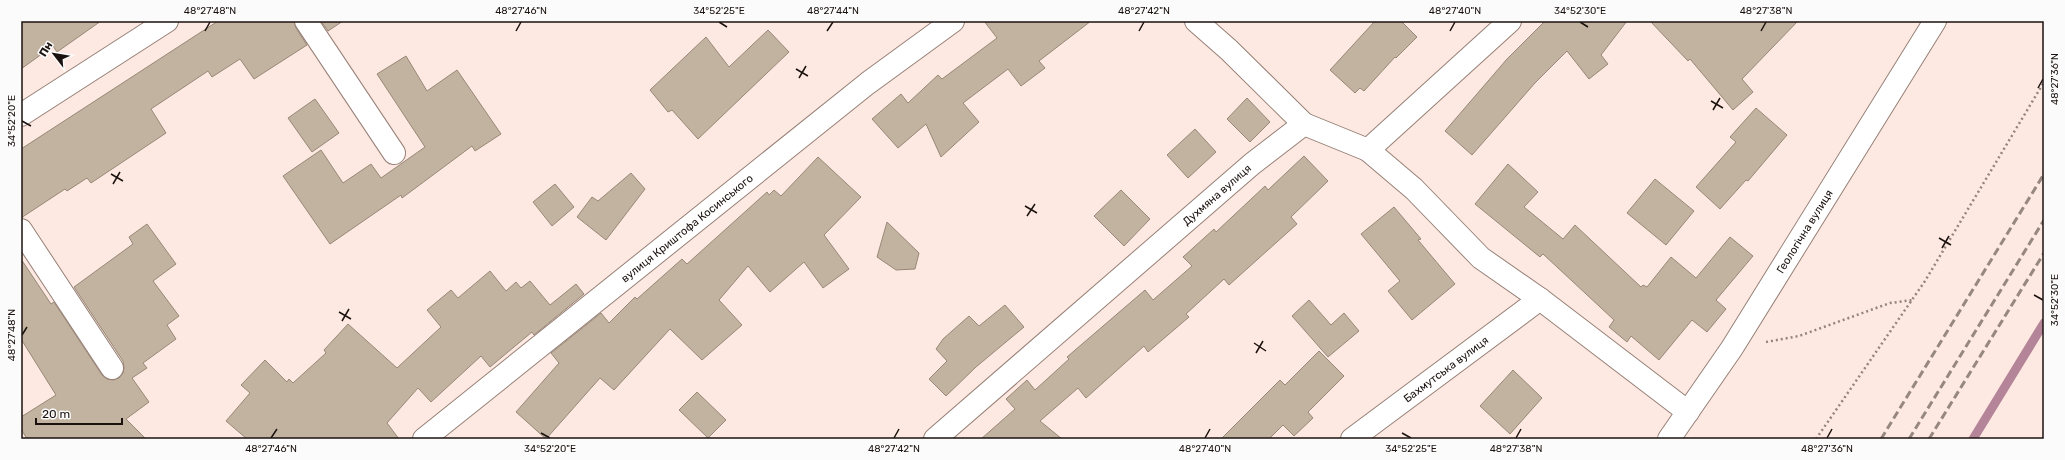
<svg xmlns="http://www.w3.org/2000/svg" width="2065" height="460" font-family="Rubik,sans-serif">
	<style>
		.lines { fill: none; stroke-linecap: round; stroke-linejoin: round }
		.stream { stroke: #b48498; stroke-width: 9 }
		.building { fill: #c2b2a0; stroke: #978877 }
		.minor-casing { stroke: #968077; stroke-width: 24 }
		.path { stroke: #93847e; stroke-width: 2.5; stroke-dasharray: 2 3; stroke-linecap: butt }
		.minor { stroke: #fff; stroke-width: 22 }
		.rail { stroke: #968781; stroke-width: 3; stroke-dasharray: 8 4; stroke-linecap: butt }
		.ticks { fill: none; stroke: #1b120f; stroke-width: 1.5 }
		.labels { text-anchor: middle; stroke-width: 3; stroke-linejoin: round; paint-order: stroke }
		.street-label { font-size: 11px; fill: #1b120f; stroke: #fbfbfb }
		.neatline { fill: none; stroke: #1b120f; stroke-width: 1.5 }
		.ticks-label { font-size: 10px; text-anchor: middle; fill: #1b120f }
	</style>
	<rect width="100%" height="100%" fill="#fde9e1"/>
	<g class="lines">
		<!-- stream -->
		<path class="stream" d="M 1973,439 L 2044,323"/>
	</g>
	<!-- building -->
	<path class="building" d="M 21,21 L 101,21 L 57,52 L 53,46 L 21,69 Z
		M 218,21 L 294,21 L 296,28 L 307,45 L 254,79 L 240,59 L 212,77 L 208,71 L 151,109 L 166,133 L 91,183 L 87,178 L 67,191 L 65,189 L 21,218 L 21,149 Z
		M 321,21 L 343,21 L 328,31 Z
		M 984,21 L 1091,21 L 1039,61 L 1045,68 L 1021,86 L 1008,69 L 963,103 L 979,122 L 941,157 L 926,124 L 898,148 L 872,119 L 901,94 L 908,103 L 938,75 L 942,79 L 997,38 Z
		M 1375,21 L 1401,21 L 1417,37 L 1396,58 L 1395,57 L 1364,91 L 1360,88 L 1355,93 L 1330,70 Z
		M 1545,21 L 1627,21 L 1601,55 L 1608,64 L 1589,79 L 1567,51 L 1535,83 L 1472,155 L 1445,131 L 1507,59 Z
		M 1650,21 L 1798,21 L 1742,79 L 1753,92 L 1733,110 L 1690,59 L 1688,61 Z
		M 768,30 L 789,52 L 698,139 L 672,110 L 668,112 L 650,90 L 706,37 L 729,67 Z
		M 406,56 L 427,91 L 457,70 L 501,134 L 475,151 L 472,146 L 402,198 L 401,195 L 330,244 L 283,176 L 321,150 L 343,183 L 371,164 L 381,178 L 425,147 L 377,74 Z
		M 1247,98 L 1270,122 L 1250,142 L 1227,119 Z
		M 315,99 L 339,133 L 312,152 L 288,118 Z
		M 1756,108 L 1787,135 L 1748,181 L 1746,180 L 1720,209 L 1696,187 L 1736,142 L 1730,137 Z
		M 1195,129 L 1216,152 L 1188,178 L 1167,155 Z
		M 1304,156 L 1328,181 L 1291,217 L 1297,224 L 1229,285 L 1224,279 L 1186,314 L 1189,317 L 1148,352 L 1144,346 L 1086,398 L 1078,388 L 1040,421 L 1062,439 L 981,439 L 1015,409 L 1006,399 L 1027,380 L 1035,390 L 1069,359 L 1067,357 L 1145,290 L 1153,300 L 1192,266 L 1183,257 L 1214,229 L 1216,232 L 1265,186 L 1268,190 Z
		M 818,157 L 861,197 L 824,235 L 849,269 L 823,288 L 804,262 L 770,292 L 748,266 L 719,300 L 742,325 L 702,360 L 670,329 L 614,390 L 600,378 L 546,439 L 516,412 L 559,363 L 551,353 L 601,313 L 609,323 L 635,297 L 637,299 L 682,259 L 687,264 L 767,192 L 769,195 L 774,190 L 781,196 Z
		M 1508,164 L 1538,192 L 1524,207 L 1563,239 L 1575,225 L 1641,287 L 1643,285 L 1647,287 L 1671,257 L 1696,278 L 1730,237 L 1753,256 L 1716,300 L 1726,309 L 1707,332 L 1692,320 L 1659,360 L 1631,336 L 1627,342 L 1609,327 L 1614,320 L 1543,254 L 1540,257 L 1475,204 Z
		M 631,173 L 645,189 L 606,240 L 577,217 L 592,197 L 598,201 Z
		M 1655,179 L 1694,211 L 1666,245 L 1627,213 Z
		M 555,184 L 574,207 L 552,226 L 533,202 Z
		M 1121,190 L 1150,219 L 1124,246 L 1094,216 Z
		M 1394,207 L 1421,239 L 1418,240 L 1455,284 L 1412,320 L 1388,291 L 1400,281 L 1361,234 Z
		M 887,222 L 919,253 L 915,269 L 896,270 L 877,257 Z
		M 147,224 L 176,264 L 153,281 L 179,316 L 167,325 L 176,339 L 143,363 L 147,368 L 132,378 L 149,402 L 126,419 L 146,439 L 27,439 L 21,429 L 21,417 L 56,395 L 21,339 L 21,259 L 51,304 L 54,302 L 102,375 L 107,379 L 113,380 L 119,378 L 123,373 L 124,368 L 123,361 L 74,287 L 133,244 L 129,237 Z
		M 490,271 L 506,291 L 516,282 L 521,288 L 530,281 L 550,305 L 576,284 L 584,294 L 534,335 L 532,332 L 490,367 L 481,356 L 431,402 L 418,388 L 387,423 L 399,439 L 247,439 L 226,421 L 250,393 L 241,385 L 265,360 L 287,382 L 289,379 L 293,383 L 326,353 L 324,350 L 348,324 L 397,368 L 441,327 L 427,310 L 451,290 L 458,298 Z
		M 1309,300 L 1331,325 L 1344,313 L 1359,331 L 1328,357 L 1292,316 Z
		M 1005,305 L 1024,327 L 976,367 L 946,396 L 929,379 L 947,361 L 936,349 L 943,339 L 969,316 L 979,326 Z
		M 1319,351 L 1344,376 L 1308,412 L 1313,418 L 1294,436 L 1283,425 L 1269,439 L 1221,439 L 1280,380 L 1285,385 Z
		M 1513,370 L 1542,398 L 1510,434 L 1480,406 Z
		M 697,392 L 726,420 L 708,438 L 679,410 Z"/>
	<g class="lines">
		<defs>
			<g id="minor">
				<path d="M 306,21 L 394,153"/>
				<path d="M 1196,21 L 1229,50 L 1304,124"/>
				<path d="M 21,115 L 167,21"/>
				<path d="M 1368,150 L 1414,189 L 1481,258 L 1540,299 L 1688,412"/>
				<path d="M 21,230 L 112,368"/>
				<path id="s1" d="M 424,439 L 868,83 L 953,21"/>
				<path id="s2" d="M 935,439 L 1252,164 L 1304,124 L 1368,150 L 1510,21"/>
				<path id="s3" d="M 1352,439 L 1540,299"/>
				<path id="s4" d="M 1669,439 L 1732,348 L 1935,21"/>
			</g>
		</defs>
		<!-- minor casing -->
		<use href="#minor" class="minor-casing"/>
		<!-- path -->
		<path class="path" d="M 1766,342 L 1799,336 L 1890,303 L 1913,300
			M 1816,439 L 1925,281 L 2044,82"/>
		<!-- minor -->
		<use href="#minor" class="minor"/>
		<!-- rail -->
		<path class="rail" d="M 1881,439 L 2044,174
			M 1909,439 L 2044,220
			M 1929,439 L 2044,253"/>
	</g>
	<!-- ticks -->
	<path class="ticks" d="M 719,22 L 727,27M 1580,22 L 1588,27M 205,31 L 210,22M 516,31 L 521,22M 827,31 L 833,22M 1139,31 L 1144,22M 1450,31 L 1455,22M 1761,31 L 1766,22M 796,69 L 808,76M 799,78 L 806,66M 2038,88 L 2043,79M 1711,101 L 1723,108M 1713,110 L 1720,98M 22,121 L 31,126M 111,174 L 123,181M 113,184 L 120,172M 1025,206 L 1037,213M 1027,216 L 1035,204M 1939,238 L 1951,245M 1942,248 L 1949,236M 2034,295 L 2043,300M 339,312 L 351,319M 342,321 L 349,309M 22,335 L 27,327M 1254,343 L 1266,351M 1256,353 L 1263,341M 541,433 L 550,438M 1402,433 L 1411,438M 271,438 L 277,429M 894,438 L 899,429M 1205,438 L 1210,429M 1516,438 L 1521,429M 1827,438 L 1832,429"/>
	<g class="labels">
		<!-- street labels -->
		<g class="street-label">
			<text dy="4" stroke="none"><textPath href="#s2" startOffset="373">Духмяна вулиця</textPath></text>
			<text dy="4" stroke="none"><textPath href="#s1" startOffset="337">вулиця Криштофа Косинського</textPath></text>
			<text dy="4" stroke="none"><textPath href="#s4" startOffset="248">Геологічна вулиця</textPath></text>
			<text dy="4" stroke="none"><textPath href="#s3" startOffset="117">Бахмутська вулиця</textPath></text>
		</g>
	</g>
	<!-- border -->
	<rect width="2065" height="460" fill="none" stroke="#fbfbfb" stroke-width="44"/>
	<!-- north arrow -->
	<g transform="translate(54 54) rotate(301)" stroke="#fbfbfb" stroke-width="3" paint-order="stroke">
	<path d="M0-3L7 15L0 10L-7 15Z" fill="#1b120f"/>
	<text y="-6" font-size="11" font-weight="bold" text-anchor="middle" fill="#1b120f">Пн</text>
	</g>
	<!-- scale -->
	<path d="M36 418v6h86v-6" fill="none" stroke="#1b120f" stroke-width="2"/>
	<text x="42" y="418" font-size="12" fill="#1b120f" stroke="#fbfbfb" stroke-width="3" paint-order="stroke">20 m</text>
	<rect x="22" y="22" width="2021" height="416" class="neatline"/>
	<g class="ticks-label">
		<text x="210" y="14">48°27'48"N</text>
		<text x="521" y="14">48°27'46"N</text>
		<text x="719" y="14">34°52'25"E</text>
		<text x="833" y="14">48°27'44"N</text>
		<text x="1144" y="14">48°27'42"N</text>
		<text x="1455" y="14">48°27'40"N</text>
		<text x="1580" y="14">34°52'30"E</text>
		<text x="1766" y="14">48°27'38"N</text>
		<text transform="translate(2054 79) rotate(-90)" y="4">48°27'36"N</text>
		<text transform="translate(11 121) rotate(-90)" y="4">34°52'20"E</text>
		<text transform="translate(2054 300) rotate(-90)" y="4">34°52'30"E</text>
		<text transform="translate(11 335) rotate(-90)" y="4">48°27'48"N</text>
		<text x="271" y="452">48°27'46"N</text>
		<text x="550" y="452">34°52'20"E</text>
		<text x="894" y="452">48°27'42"N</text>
		<text x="1205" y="452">48°27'40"N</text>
		<text x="1411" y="452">34°52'25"E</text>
		<text x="1516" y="452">48°27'38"N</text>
		<text x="1827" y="452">48°27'36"N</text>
	</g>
</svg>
